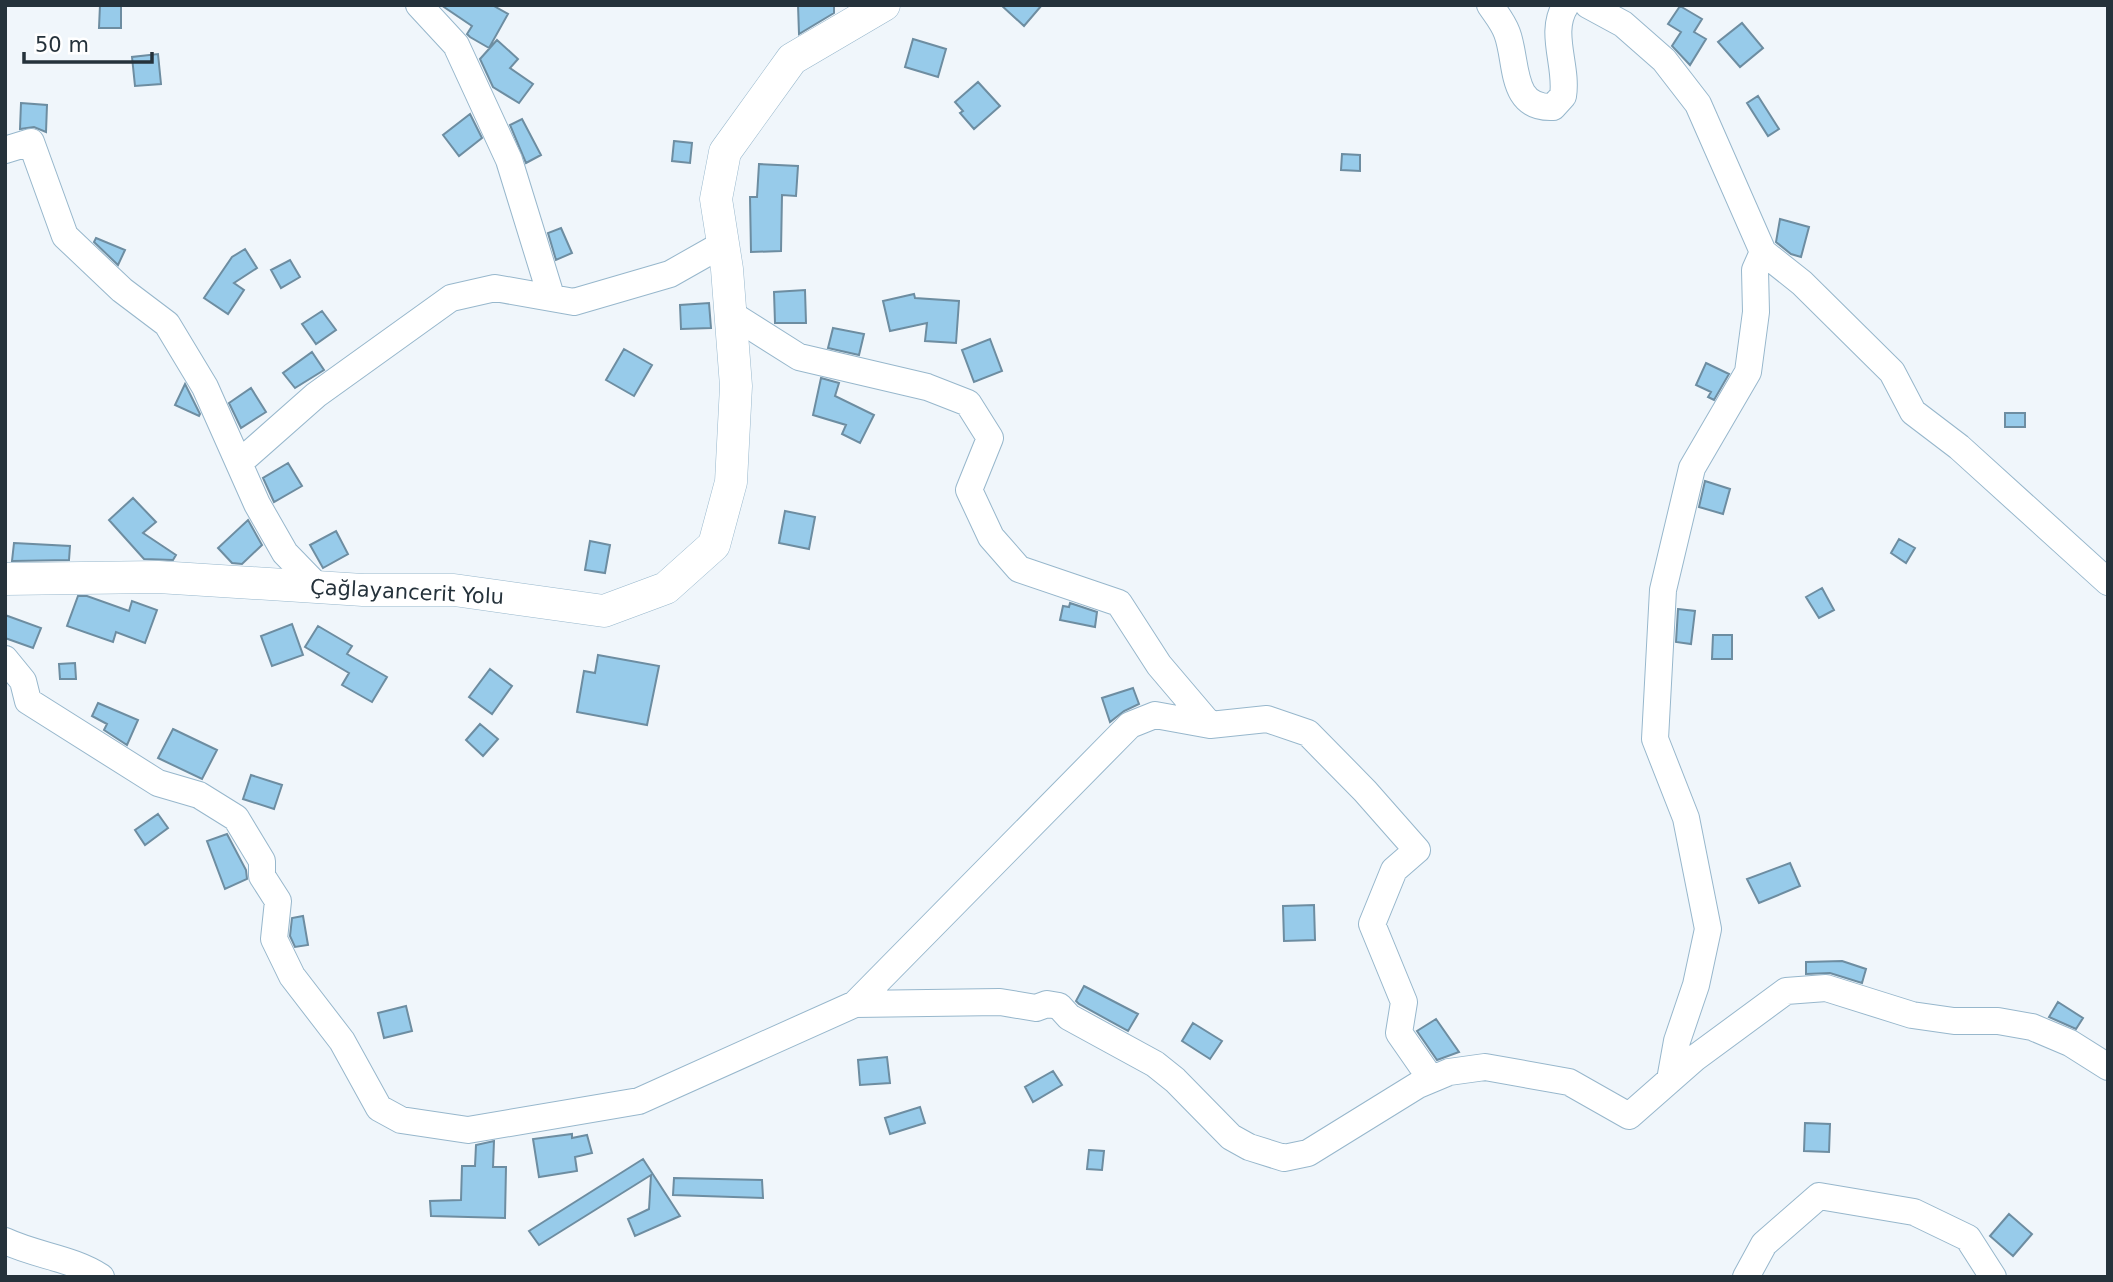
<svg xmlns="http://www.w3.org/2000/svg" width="2113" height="1282" font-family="'DejaVu Sans',sans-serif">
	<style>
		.building { fill: #97cbea; stroke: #6d8da1; stroke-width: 2 }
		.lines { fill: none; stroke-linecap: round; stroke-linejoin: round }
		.minor-casing { stroke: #97b7cc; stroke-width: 28 }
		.major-casing { stroke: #97b7cc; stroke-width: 33 }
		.minor { stroke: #fff; stroke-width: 26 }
		.major { stroke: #fff; stroke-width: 32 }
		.labels { text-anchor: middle; stroke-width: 7; stroke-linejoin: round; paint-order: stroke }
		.street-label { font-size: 21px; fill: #25323b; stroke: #fff }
	</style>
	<rect width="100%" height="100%" fill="#f0f6fb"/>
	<!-- building -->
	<path class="building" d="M 100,5 L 121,5 L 121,28 L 99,28 Z
		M 441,5 L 492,5 L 508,14 L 489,48 L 470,37 L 467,34 L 472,26 Z
		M 798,5 L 834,5 L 834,13 L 799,34 Z
		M 1001,5 L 1042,5 L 1024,26 Z
		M 1680,6 L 1702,19 L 1694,32 L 1706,39 L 1690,65 L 1672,46 L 1681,32 L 1668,24 Z
		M 1742,23 L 1763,48 L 1740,67 L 1718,42 Z
		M 913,39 L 946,49 L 938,77 L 905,67 Z
		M 497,40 L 518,59 L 510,68 L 533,84 L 519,103 L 493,87 L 480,59 Z
		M 158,54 L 161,84 L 135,86 L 132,57 Z
		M 978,82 L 1000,106 L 974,129 L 960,113 L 963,111 L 955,102 Z
		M 1758,96 L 1779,129 L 1768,136 L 1747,103 Z
		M 21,103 L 47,105 L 46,132 L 34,127 L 20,129 Z
		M 470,114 L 482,138 L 459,156 L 443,135 Z
		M 522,119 L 541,155 L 526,163 L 510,125 Z
		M 674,141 L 692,143 L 690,163 L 672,161 Z
		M 1342,154 L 1360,155 L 1360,171 L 1341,170 Z
		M 759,164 L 798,166 L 796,196 L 782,195 L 781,251 L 751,252 L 750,197 L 757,197 Z
		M 1780,219 L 1809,227 L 1801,257 L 1791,254 L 1776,242 Z
		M 561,228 L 572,253 L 556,260 L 548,233 Z
		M 96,238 L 125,250 L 118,265 L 94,242 Z
		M 245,249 L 257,268 L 234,283 L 244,290 L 228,314 L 204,298 L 232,257 Z
		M 290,260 L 300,277 L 281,288 L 271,270 Z
		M 805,290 L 806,323 L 775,323 L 774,292 Z
		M 914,294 L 915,298 L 959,301 L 956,343 L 925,341 L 927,323 L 890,331 L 883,301 Z
		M 709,303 L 711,328 L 681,329 L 680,305 Z
		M 322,311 L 336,330 L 316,344 L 302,324 Z
		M 833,328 L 864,334 L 859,355 L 828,348 Z
		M 990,339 L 1002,371 L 974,382 L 962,350 Z
		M 624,349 L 652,365 L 634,396 L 606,380 Z
		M 312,352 L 324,370 L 295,388 L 283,373 Z
		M 1706,363 L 1729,374 L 1714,400 L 1708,397 L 1711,392 L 1696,385 Z
		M 821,378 L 839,383 L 835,396 L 874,415 L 860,443 L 842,434 L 846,425 L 813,415 Z
		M 185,384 L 200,414 L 199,416 L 175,405 Z
		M 251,388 L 266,412 L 241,428 L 229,403 Z
		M 2005,413 L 2025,413 L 2025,427 L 2005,427 Z
		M 288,463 L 302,486 L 274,502 L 263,478 Z
		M 1705,481 L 1730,489 L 1723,514 L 1699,507 Z
		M 133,498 L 156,522 L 143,533 L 176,555 L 173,560 L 144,559 L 109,520 Z
		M 785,511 L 815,517 L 809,549 L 779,543 Z
		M 248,520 L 262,545 L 242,564 L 232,563 L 218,548 Z
		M 336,531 L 348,554 L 323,568 L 310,545 Z
		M 1899,539 L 1915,548 L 1906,563 L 1891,553 Z
		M 590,541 L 610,545 L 605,573 L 585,570 Z
		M 14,543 L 70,546 L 69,560 L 12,561 Z
		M 1822,588 L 1834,610 L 1819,618 L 1806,597 Z
		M 78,596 L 87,596 L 129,611 L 132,601 L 157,610 L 145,643 L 116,632 L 113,642 L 67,626 Z
		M 1070,603 L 1097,612 L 1095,627 L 1060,620 L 1063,606 L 1069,607 Z
		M 1678,609 L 1695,611 L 1691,644 L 1676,642 Z
		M 5,615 L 41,628 L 33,648 L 5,638 Z
		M 292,624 L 303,655 L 272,666 L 261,636 Z
		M 318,626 L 352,646 L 347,654 L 387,677 L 372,702 L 342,685 L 349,673 L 305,647 Z
		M 1713,635 L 1732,635 L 1732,659 L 1712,659 Z
		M 598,655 L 659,666 L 647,725 L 577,712 L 584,671 L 595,673 Z
		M 75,663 L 76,679 L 60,679 L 59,664 Z
		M 490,669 L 512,686 L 492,714 L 469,697 Z
		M 1133,688 L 1139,704 L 1124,711 L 1110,722 L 1102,698 Z
		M 98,703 L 138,720 L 127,745 L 104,730 L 107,724 L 92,716 Z
		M 480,724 L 498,739 L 483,756 L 466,740 Z
		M 173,729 L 217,750 L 202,779 L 158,758 Z
		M 251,775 L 282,785 L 274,809 L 243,799 Z
		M 158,814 L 168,828 L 145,845 L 135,830 Z
		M 227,834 L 246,870 L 247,879 L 225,889 L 207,841 Z
		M 1790,863 L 1800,886 L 1759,903 L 1747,879 Z
		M 1314,905 L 1315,940 L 1284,941 L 1283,906 Z
		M 303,916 L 308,945 L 295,947 L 290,936 L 292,918 Z
		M 1842,961 L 1866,969 L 1862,983 L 1830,973 L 1806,974 L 1806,962 Z
		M 1084,986 L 1138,1014 L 1128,1031 L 1079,1004 L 1076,1001 Z
		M 2058,1002 L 2083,1018 L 2076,1029 L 2049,1017 Z
		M 406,1006 L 412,1031 L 384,1038 L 378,1013 Z
		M 1436,1019 L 1459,1052 L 1437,1060 L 1417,1031 Z
		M 1193,1023 L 1222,1041 L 1210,1059 L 1182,1041 Z
		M 887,1057 L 890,1083 L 860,1085 L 858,1060 Z
		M 1053,1071 L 1062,1085 L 1033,1102 L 1025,1087 Z
		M 920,1107 L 925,1123 L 890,1134 L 885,1118 Z
		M 1805,1123 L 1830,1124 L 1829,1152 L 1804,1151 Z
		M 572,1134 L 572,1138 L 587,1135 L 592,1153 L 575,1157 L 577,1171 L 539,1177 L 533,1139 Z
		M 494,1141 L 493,1167 L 506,1167 L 505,1218 L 431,1216 L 430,1201 L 461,1200 L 462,1166 L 475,1166 L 476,1145 Z
		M 1089,1150 L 1104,1151 L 1102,1170 L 1087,1169 Z
		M 643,1159 L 680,1216 L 635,1236 L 628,1219 L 649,1209 L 651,1175 L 539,1245 L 529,1231 Z
		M 674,1178 L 762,1180 L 763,1198 L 673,1195 Z
		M 2009,1214 L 2032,1234 L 2013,1256 L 1990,1236 Z"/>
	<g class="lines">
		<defs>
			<path id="minor" d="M 419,5 L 456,45 L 509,160 L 551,296
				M 1490,5 C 1496,14 1503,22 1507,33 C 1518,62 1509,109 1553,107 L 1563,96 C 1568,66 1548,32 1566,5
				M 1588,5 L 1623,24 L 1664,60 L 1698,104 L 1763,252 L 1802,283 L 1892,372 L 1913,412 L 1959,447 L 2108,582
				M 5,150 L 31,142 L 65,236 L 122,290 L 167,324 L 205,387 L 257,504 L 285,553 L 318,587
				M 731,314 L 799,357 L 927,387 L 968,403 L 990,438 L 969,490 L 991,537 L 1019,569 L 1119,603 L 1159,665 L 1210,725
				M 239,463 L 316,395 L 451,298 L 495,288 L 574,302 L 670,274 L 723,244
				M 5,659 L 23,681 L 28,701 L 158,783 L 199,795 L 236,818 L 262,861 L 262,876 L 278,901 L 274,939 L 292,976 L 342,1041 L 379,1108 L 401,1120 L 468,1130 L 639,1101 L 855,1004 L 1000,1002 L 1036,1008 L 1047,1004 L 1059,1006 L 1069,1017 L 1155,1064 L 1175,1080 L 1231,1137 L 1249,1147 L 1284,1158 L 1308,1153 L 1418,1085 L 1449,1072 L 1485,1067 L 1569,1082 L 1629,1116 L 1695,1058 L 1786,991 L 1826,988 L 1912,1015 L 1954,1021 L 1998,1021 L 2032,1027 L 2070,1043 L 2108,1067
				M 855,1004 L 1130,725 L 1155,715 L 1210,725 L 1267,719 L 1308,733 L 1365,791 L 1417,850 L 1394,870 L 1372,924 L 1404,1002 L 1399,1033 L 1431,1079
				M 1670,1080 L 1677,1041 L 1696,985 L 1708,929 L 1686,818 L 1655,739 L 1663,590 L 1692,468 L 1748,372 L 1756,312 L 1755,270 L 1763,252
				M 5,1241 C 37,1256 72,1258 101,1277
				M 1746,1277 L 1764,1244 L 1819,1196 L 1914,1212 L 1968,1238 L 1993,1277"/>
			<path id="major" d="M 5,579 L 158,577 L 363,590 L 454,590 L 604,611 L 666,588 L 714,545 L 731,482 L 736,386 L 727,269 L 716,199 L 725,152 L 792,59 L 884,5"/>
		</defs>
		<!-- minor casing -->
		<use href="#minor" class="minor-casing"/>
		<!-- major casing -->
		<use href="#major" class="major-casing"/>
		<!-- minor -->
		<use href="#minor" class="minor"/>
		<!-- major -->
		<use href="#major" class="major"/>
	</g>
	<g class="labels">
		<!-- street labels -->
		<g class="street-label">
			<text transform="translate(407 592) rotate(3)" y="7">Çağlayancerit Yolu</text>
		</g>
	</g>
	<!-- border -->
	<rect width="2113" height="1282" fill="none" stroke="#25323b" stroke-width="14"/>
	<!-- scale -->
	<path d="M24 52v10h128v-10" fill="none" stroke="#25323b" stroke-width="3.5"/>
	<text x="35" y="52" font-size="21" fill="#25323b" stroke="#ffffff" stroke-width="5" paint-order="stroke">50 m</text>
</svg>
